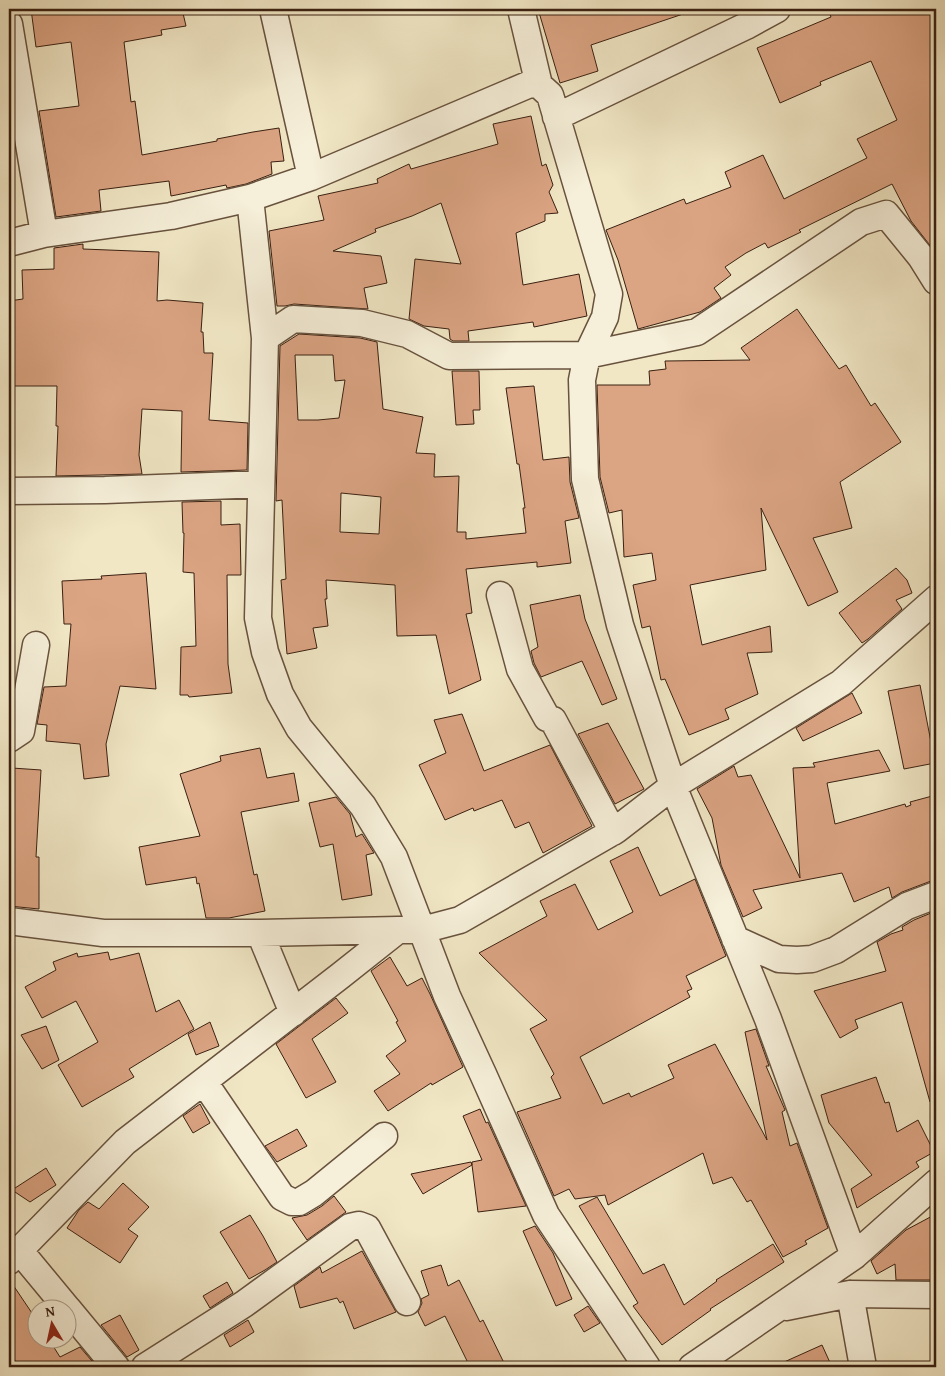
<svg xmlns="http://www.w3.org/2000/svg" width="945" height="1376" font-family="'Gentium Book Plus',serif">
	<style>
		.building { fill: #dba483; stroke: #3a2011; fill-rule: evenodd }
		.lines { fill: none; stroke-linecap: round; stroke-linejoin: round }
		.minor-casing { stroke: #68523e; stroke-width: 29 }
		.minor { stroke: #f6efd9; stroke-width: 26 }
	</style>
	<rect width="100%" height="100%" fill="#f1e7c5"/>
	<filter id="stains"><feTurbulence type="fractalNoise" baseFrequency=".004" numOctaves="4"/><feColorMatrix values="0 0 0 0 .2 0 0 0 0 .09 0 0 0 0 .02 0 0 0 .5 -.17"/></filter>
	<radialGradient id="worn" r=".72"><stop offset=".6" stop-color="#630" stop-opacity="0"/><stop offset="1" stop-color="#630" stop-opacity=".3"/></radialGradient>
	<!-- building -->
	<path class="building" d="M 31,9 L 182,9 L 186,26 L 161,30 L 162,35 L 124,42 L 131,102 L 135,101 L 142,155 L 217,141 L 217,139 L 253,132 L 279,128 L 284,161 L 271,162 L 272,174 L 246,184 L 227,188 L 226,185 L 171,196 L 169,181 L 99,190 L 101,211 L 56,217 L 39,111 L 79,106 L 71,42 L 36,47 Z
		M 538,9 L 688,9 L 689,12 L 591,45 L 598,71 L 560,83 Z
		M 828,9 L 936,9 L 936,253 L 911,221 L 892,184 L 799,230 L 801,232 L 768,248 L 765,243 L 746,253 L 725,267 L 731,275 L 714,288 L 721,298 L 700,312 L 638,329 L 618,260 L 606,230 L 684,199 L 686,204 L 731,187 L 725,172 L 763,155 L 784,199 L 867,158 L 857,139 L 897,120 L 871,61 L 820,82 L 821,85 L 780,103 L 757,48 L 831,17 Z
		M 531,116 L 542,166 L 546,164 L 553,185 L 549,192 L 558,213 L 545,214 L 545,221 L 516,233 L 523,285 L 579,274 L 587,316 L 534,327 L 533,322 L 468,331 L 469,341 L 453,341 L 450,339 L 449,329 L 424,326 L 409,319 L 415,259 L 461,264 L 441,203 L 412,216 L 375,229 L 376,232 L 333,251 L 381,256 L 387,283 L 364,288 L 368,309 L 294,304 L 285,306 L 277,306 L 269,231 L 324,220 L 318,196 L 378,183 L 377,179 L 409,164 L 411,169 L 498,144 L 493,124 Z
		M 83,244 L 83,249 L 159,252 L 157,301 L 167,300 L 203,303 L 201,332 L 203,332 L 204,353 L 213,353 L 209,420 L 248,423 L 247,470 L 181,472 L 182,411 L 142,409 L 139,455 L 142,474 L 56,476 L 58,426 L 56,426 L 57,386 L 9,386 L 9,301 L 23,299 L 22,270 L 54,269 L 54,248 Z
		M 797,309 L 839,369 L 846,365 L 871,406 L 875,403 L 901,442 L 840,482 L 852,528 L 813,538 L 838,592 L 808,606 L 761,508 L 766,570 L 690,585 L 702,645 L 770,626 L 772,652 L 747,653 L 758,694 L 725,709 L 729,719 L 689,735 L 665,679 L 661,680 L 650,626 L 642,628 L 633,585 L 656,580 L 652,553 L 624,557 L 622,510 L 609,513 L 600,477 L 597,385 L 650,385 L 649,371 L 666,369 L 665,361 L 750,360 L 741,348 Z
		M 299,334 L 360,338 L 377,342 L 383,409 L 423,417 L 416,453 L 435,454 L 434,477 L 459,476 L 457,532 L 466,532 L 466,539 L 526,533 L 523,508 L 525,508 L 519,464 L 517,464 L 506,388 L 534,386 L 543,460 L 569,457 L 570,482 L 579,518 L 565,521 L 571,563 L 537,567 L 537,562 L 466,569 L 472,613 L 466,614 L 481,680 L 449,694 L 436,635 L 397,636 L 395,585 L 326,580 L 327,599 L 325,599 L 328,626 L 313,628 L 317,648 L 287,654 L 281,580 L 286,579 L 282,500 L 276,501 L 280,346 ZM 295,355 L 333,355 L 335,381 L 345,380 L 339,418 L 318,420 L 298,420 ZM 341,493 L 381,497 L 379,534 L 340,532 Z
		M 452,371 L 479,371 L 480,410 L 473,410 L 474,424 L 456,425 Z
		M 221,501 L 221,525 L 240,524 L 241,575 L 227,575 L 228,664 L 232,693 L 189,697 L 188,695 L 180,695 L 181,647 L 196,646 L 194,573 L 183,572 L 184,533 L 183,533 L 182,502 Z
		M 896,568 L 907,580 L 912,593 L 896,600 L 902,609 L 868,639 L 862,643 L 839,613 Z
		M 146,573 L 156,689 L 120,686 L 106,744 L 109,776 L 84,779 L 80,744 L 46,741 L 47,725 L 37,724 L 44,687 L 66,686 L 71,624 L 64,624 L 62,581 L 102,579 L 101,576 Z
		M 580,595 L 585,619 L 617,699 L 602,705 L 582,661 L 541,677 L 534,663 L 531,651 L 538,647 L 530,605 Z
		M 920,685 L 935,763 L 904,769 L 888,691 Z
		M 852,693 L 862,713 L 803,741 L 796,728 Z
		M 462,714 L 484,771 L 550,745 L 592,826 L 543,853 L 529,822 L 515,828 L 502,800 L 474,811 L 473,808 L 445,820 L 419,765 L 446,753 L 434,720 Z
		M 608,723 L 644,789 L 615,804 L 578,734 Z
		M 260,748 L 267,778 L 294,773 L 299,801 L 241,812 L 254,875 L 257,874 L 265,911 L 229,918 L 206,918 L 199,883 L 197,884 L 196,877 L 146,885 L 139,847 L 200,836 L 180,774 L 221,761 L 220,756 Z
		M 879,750 L 890,771 L 827,783 L 835,824 L 905,804 L 906,807 L 911,805 L 910,802 L 936,795 L 936,880 L 931,881 L 902,892 L 892,898 L 889,887 L 854,902 L 842,873 L 753,890 L 762,908 L 743,917 L 721,865 L 712,818 L 697,789 L 734,766 L 738,777 L 751,775 L 800,878 L 793,768 L 815,767 L 813,763 Z
		M 12,768 L 41,770 L 36,857 L 39,857 L 39,909 L 9,906 L 9,784 L 11,784 Z
		M 336,797 L 350,814 L 356,837 L 362,834 L 374,853 L 366,855 L 372,895 L 342,900 L 333,844 L 320,847 L 309,803 Z
		M 638,847 L 660,896 L 695,879 L 726,956 L 686,976 L 692,989 L 687,991 L 690,997 L 580,1057 L 603,1104 L 629,1093 L 631,1097 L 674,1078 L 668,1065 L 715,1044 L 767,1140 L 745,1032 L 756,1029 L 769,1066 L 766,1066 L 785,1110 L 782,1112 L 790,1146 L 797,1143 L 828,1228 L 805,1241 L 807,1244 L 783,1257 L 751,1200 L 747,1202 L 732,1177 L 713,1184 L 703,1153 L 608,1205 L 605,1195 L 575,1199 L 569,1189 L 554,1196 L 517,1112 L 561,1098 L 551,1077 L 554,1074 L 530,1029 L 547,1020 L 479,953 L 547,916 L 540,901 L 575,884 L 598,930 L 633,912 L 610,861 Z
		M 936,911 L 936,1101 L 930,1102 L 902,1002 L 855,1020 L 858,1028 L 840,1038 L 814,991 L 886,971 L 877,942 L 891,934 L 903,930 L 902,927 L 914,920 Z
		M 108,952 L 110,960 L 139,953 L 156,1012 L 179,1000 L 194,1029 L 129,1069 L 134,1077 L 82,1107 L 58,1065 L 98,1042 L 76,1001 L 42,1018 L 25,987 L 56,970 L 53,962 L 77,953 L 78,957 Z
		M 390,957 L 407,986 L 422,978 L 430,994 L 463,1067 L 432,1085 L 431,1083 L 388,1111 L 374,1091 L 400,1074 L 386,1056 L 406,1041 L 396,1022 L 398,1021 L 371,971 Z
		M 336,998 L 348,1013 L 312,1039 L 336,1082 L 306,1098 L 276,1044 Z
		M 210,1022 L 219,1046 L 196,1055 L 188,1034 Z
		M 46,1026 L 59,1060 L 42,1069 L 21,1035 Z
		M 876,1077 L 885,1103 L 889,1102 L 897,1132 L 918,1120 L 934,1152 L 916,1162 L 919,1167 L 857,1208 L 851,1189 L 872,1175 L 829,1123 L 821,1095 Z
		M 200,1104 L 210,1123 L 193,1133 L 183,1116 Z
		M 480,1109 L 486,1123 L 488,1122 L 526,1206 L 478,1212 L 472,1165 L 423,1194 L 411,1174 L 471,1162 L 472,1165 L 472,1162 L 482,1160 L 463,1116 Z
		M 297,1129 L 307,1146 L 277,1162 L 265,1146 Z
		M 46,1168 L 56,1185 L 30,1202 L 12,1190 Z
		M 123,1183 L 149,1207 L 128,1229 L 138,1236 L 120,1263 L 67,1228 L 79,1210 L 88,1202 L 99,1209 Z
		M 334,1196 L 346,1212 L 307,1240 L 292,1218 L 307,1215 L 322,1206 Z
		M 597,1197 L 643,1274 L 664,1264 L 684,1305 L 717,1281 L 716,1280 L 773,1244 L 784,1262 L 710,1309 L 711,1310 L 662,1345 L 633,1306 L 638,1303 L 579,1206 Z
		M 936,1214 L 936,1280 L 896,1280 L 895,1264 L 877,1274 L 871,1261 L 906,1230 Z
		M 250,1215 L 263,1236 L 277,1262 L 265,1270 L 249,1279 L 220,1232 Z
		M 535,1226 L 553,1253 L 572,1299 L 556,1306 L 523,1231 Z
		M 362,1251 L 396,1312 L 354,1329 L 343,1301 L 340,1303 L 337,1298 L 300,1308 L 294,1286 L 320,1267 L 322,1273 Z
		M 441,1265 L 448,1286 L 459,1280 L 480,1322 L 483,1320 L 506,1367 L 470,1367 L 445,1316 L 425,1326 L 418,1312 L 422,1303 L 421,1299 L 429,1295 L 421,1271 Z
		M 9,1279 L 38,1322 L 38,1338 L 48,1338 L 60,1357 L 80,1347 L 97,1367 L 19,1367 L 9,1351 Z
		M 227,1282 L 233,1293 L 210,1308 L 203,1296 Z
		M 588,1306 L 600,1323 L 584,1332 L 574,1315 Z
		M 120,1315 L 139,1350 L 127,1357 L 101,1325 Z
		M 248,1320 L 254,1332 L 230,1347 L 224,1335 Z
		M 822,1345 L 832,1367 L 773,1367 Z"/>
	<g class="lines">
		<defs>
			<path id="minor" d="M 273,9 L 311,177
				M 521,9 L 539,85
				M 9,24 L 44,234
				M 556,117 L 746,26 L 777,9
				M 250,198 L 265,338 L 258,618 L 265,652 L 280,694 L 299,728 L 363,806 L 394,857 L 447,996 L 483,1074 L 546,1215 L 647,1367
				M 9,243 L 44,234 L 171,216 L 250,198 L 311,177 L 530,84 L 539,85 L 550,95 L 609,294 L 605,317 L 587,355 L 582,380 L 585,479 L 620,625 L 673,786 L 768,1019 L 854,1256
				M 265,338 L 293,319 L 362,323 L 407,334 L 449,356 L 587,355 L 697,332 L 861,222 L 886,214 L 921,257 L 936,281
				M 9,491 L 105,490 L 261,484
				M 500,595 L 520,669 L 547,718 L 553,720 L 613,832 L 616,830
				M 9,739 L 21,731 L 36,645
				M 9,921 L 103,933 L 260,933 L 398,930 L 422,930 L 460,920 L 616,830 L 673,786 L 841,683 L 936,599
				M 260,933 L 293,1013
				M 735,939 L 779,959 L 797,960 L 812,959 L 836,950 L 907,906 L 936,895
				M 204,1082 L 282,1197 L 292,1202 L 299,1202 L 314,1193 L 384,1136
				M 19,1250 L 67,1308
				M 9,1261 L 125,1142 L 340,976 L 398,930
				M 850,1294 L 863,1367
				M 786,1307 L 850,1294 L 936,1295
				M 68,1309 L 116,1367
				M 145,1367 L 244,1304 L 350,1227 L 359,1225 L 367,1228 L 407,1302
				M 692,1367 L 854,1256 L 936,1183"/>
		</defs>
		<!-- minor casing -->
		<use href="#minor" class="minor-casing"/>
		<!-- minor -->
		<use href="#minor" class="minor"/>
	</g>
	<!-- margin -->
	<rect width="945" height="1376" fill="none" stroke="#f1e7c5" stroke-width="30"/>
	<rect x="10" y="10" width="925" height="1356" fill="none" stroke="#3a2011" stroke-width="2.5"/>
	<rect x="15" y="15" width="915" height="1346" fill="none" stroke="#3a2011"/>
	<!-- north arrow -->
	<g transform="translate(52 1324) rotate(351)"><circle r="24" fill="#f6efd9" stroke="#ab9c89"/>
	<path d="M0-4L9 19L0 12L-9 19Z" fill="#8f2418"/>
	<text y="-8" font-size="14" font-weight="bold" text-anchor="middle" fill="#3a2011">N</text>
	</g>
	<rect width="100%" height="100%" filter="url(#stains)"/>
	<rect width="100%" height="100%" fill="url(#worn)"/>
</svg>
